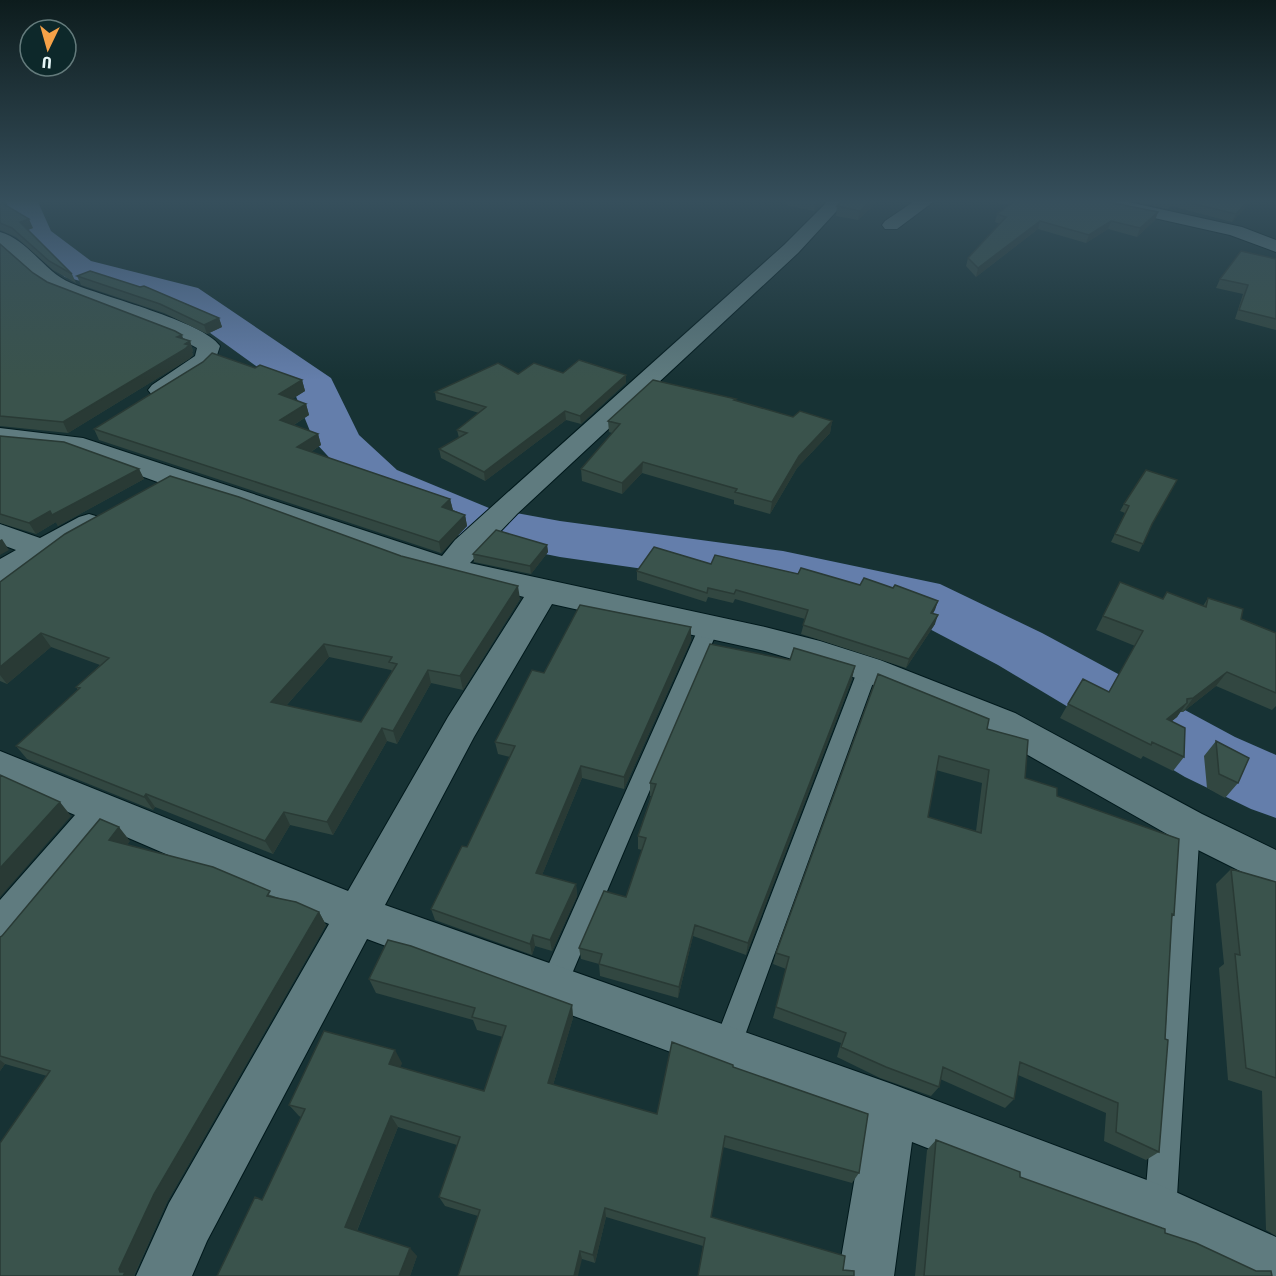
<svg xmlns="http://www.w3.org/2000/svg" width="1276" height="1276" font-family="'Fira Sans Condensed',sans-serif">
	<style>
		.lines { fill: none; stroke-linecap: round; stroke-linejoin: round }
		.river { fill: #647eab; fill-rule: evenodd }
		.lane-casing { stroke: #00191c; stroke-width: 2 }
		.street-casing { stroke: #00191c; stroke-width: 2 }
		.lane { fill: #5f7b7f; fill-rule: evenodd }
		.street { fill: #5f7b7f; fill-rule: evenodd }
		.wall { fill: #324741; fill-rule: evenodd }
		.shaded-wall { fill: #293a35 }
		.building { fill: #3a534c; stroke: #293a35; stroke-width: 1.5; fill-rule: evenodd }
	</style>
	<rect width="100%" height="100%" fill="#173234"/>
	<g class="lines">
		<!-- river -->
		<path class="river" d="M 6,202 L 38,202 L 51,231 L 91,261 L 198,288 L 331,378 L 359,435 L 397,470 L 489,508 L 560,521 L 783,551 L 940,584 L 1042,633 L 1235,737 L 1276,755 L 1276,818 L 1251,809 L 1185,777 L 998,665 L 903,615 L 783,589 L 560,557 L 476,540 L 457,535 L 361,492 L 314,441 L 295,394 L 170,304 L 65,277 L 24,243 Z"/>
		<defs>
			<path id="lane" d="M 709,620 L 716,622 L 719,627 L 563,995 L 553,999 L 543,995 L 540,986 L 543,977 L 699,627 L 702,622 Z
				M 868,662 L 875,664 L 878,669 L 740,1049 L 736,1059 L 726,1063 L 716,1059 L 712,1049 L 858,669 L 861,664 Z
				M 1188,816 L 1196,819 L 1200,826 L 1176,1212 L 1171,1223 L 1160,1228 L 1149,1223 L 1144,1212 L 1176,826 L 1180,819 Z"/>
			<path id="street" d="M 827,202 L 845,202 L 798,253 L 517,514 L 470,563 L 765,627 L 820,641 L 880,660 L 1015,713 L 1202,814 L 1276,850 L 1276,889 L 1174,838 L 989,733 L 856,678 L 765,651 L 552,604 L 474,737 L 385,905 L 892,1084 L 1160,1185 L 1276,1237 L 1276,1276 L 1236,1276 L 1146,1234 L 912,1142 L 894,1276 L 838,1276 L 864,1124 L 367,939 L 207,1241 L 192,1276 L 136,1276 L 169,1203 L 329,924 L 110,830 L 15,947 L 0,953 L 0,900 L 75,815 L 0,783 L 0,751 L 348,891 L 448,717 L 524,597 L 405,567 L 245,508 L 163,484 L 70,450 L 0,444 L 0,428 L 83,438 L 442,556 L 455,540 L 497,502 L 784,245 Z
				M 913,202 L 933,202 L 897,229 L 885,229 L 882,225 L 885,221 Z
				M 1098,202 L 1128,202 L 1242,227 L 1276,240 L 1276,252 L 1230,235 L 1101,206 Z
				M 0,232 C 29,240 44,272 71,283 C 103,297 203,321 220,346 L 214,364 L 168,395 L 160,397 L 152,395 L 148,390 L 152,385 L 195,356 L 197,348 C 152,321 99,314 53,290 C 32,279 19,259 0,246 Z
				M 89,514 L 99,517 L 103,523 L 99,529 L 11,579 L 0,582 L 0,559 L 16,550 L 0,544 L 0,524 L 40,538 L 79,517 Z"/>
		</defs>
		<!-- lane casing -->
		<use href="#lane" class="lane-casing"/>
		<!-- street casing -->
		<use href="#street" class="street-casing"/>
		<!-- lane -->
		<use href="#lane" class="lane"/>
		<!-- street -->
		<use href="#street" class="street"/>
	</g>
	<!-- wall -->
	<path class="wall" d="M 0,202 L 33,228 L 28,230 L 72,274 L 76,283 L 53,270 L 16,237 L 0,230 Z
		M 786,202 L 825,202 L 814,211 L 785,205 Z
		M 841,202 L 877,202 L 858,220 L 836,216 L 837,206 Z
		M 995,202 L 1109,202 L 1158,212 L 1155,220 L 1137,237 L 1108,229 L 1086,243 L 1038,229 L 976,277 L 966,266 L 968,258 L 1000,224 L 995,222 L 997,214 L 1009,205 Z
		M 1137,202 L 1251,202 L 1232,222 L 1171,206 L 1168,209 Z
		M 0,244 L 33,273 L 47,282 L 190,341 L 193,351 L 192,352 L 193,355 L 189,359 L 68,433 L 0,426 Z
		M 1276,259 L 1276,330 L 1235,319 L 1243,294 L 1216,288 L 1220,279 Z
		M 77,276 L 219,318 L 222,327 L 207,334 L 164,313 L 81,285 Z
		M 203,362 L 255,368 L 302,380 L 305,391 L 292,399 L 306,404 L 309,415 L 294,425 L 318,434 L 321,445 L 311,452 L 450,499 L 453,510 L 465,515 L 467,526 L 441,553 L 99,440 L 94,429 Z
		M 563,373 L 626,375 L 626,383 L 581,424 L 566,420 L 485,481 L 441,458 L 439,449 L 459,438 L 457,430 L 479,413 L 436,400 L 435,392 L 518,374 Z
		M 736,399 L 735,401 L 793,417 L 832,421 L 830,433 L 797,468 L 770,514 L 734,504 L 734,500 L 642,473 L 622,494 L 582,481 L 581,469 L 612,433 L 609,432 L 608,421 Z
		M 0,436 L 139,469 L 144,479 L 58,526 L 56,522 L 36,534 L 0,523 Z
		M 1146,470 L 1151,526 L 1139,552 L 1111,542 L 1125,513 L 1120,511 L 1124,504 Z
		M 547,545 L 548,552 L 531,574 L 474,562 L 473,554 Z
		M 711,564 L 798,574 L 860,585 L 893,588 L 938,601 L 933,613 L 935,624 L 906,668 L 801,634 L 805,619 L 735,599 L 733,603 L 708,597 L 706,602 L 637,580 L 637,571 Z
		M 0,582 L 520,599 L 463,690 L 431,683 L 397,744 L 387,741 L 333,835 L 290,825 L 273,854 L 155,807 L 153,810 L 27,759 L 16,746 L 78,690 L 76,687 L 100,665 L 51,647 L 7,684 L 0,681 ZM 329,657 L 391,670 L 392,671 L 361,722 L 286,706 Z
		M 1120,582 L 1163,599 L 1203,606 L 1208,598 L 1241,619 L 1276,633 L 1276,706 L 1272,710 L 1216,686 L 1183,712 L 1180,712 L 1177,717 L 1172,721 L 1184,757 L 1173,771 L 1143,756 L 1141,759 L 1060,718 L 1068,704 L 1109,692 L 1135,646 L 1096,630 Z
		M 691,640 L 624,789 L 582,778 L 542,875 L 576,884 L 577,896 L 552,951 L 535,946 L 532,955 L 435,920 L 431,909 L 467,847 L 510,757 L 498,754 L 495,742 L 544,673 Z
		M 878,674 L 987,729 L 1025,778 L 1057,796 L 1174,915 L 1172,917 L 1159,1152 L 1146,1160 L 1104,1141 L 1106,1113 L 1018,1075 L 1014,1099 L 1005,1108 L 940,1079 L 939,1087 L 931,1096 L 880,1078 L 837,1057 L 841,1043 L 773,1018 L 786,969 L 773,964 L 776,953 ZM 936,770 L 982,783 L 976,831 L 928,817 Z
		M 852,679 L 746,955 L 693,936 L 678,998 L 600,976 L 599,964 L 581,959 L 579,948 L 626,897 L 642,850 L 638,849 L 638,836 L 651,796 L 650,796 L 650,783 Z
		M 1216,741 L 1238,783 L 1225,798 L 1207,788 L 1204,756 Z
		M 130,841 L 127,845 L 319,912 L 326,925 L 167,1202 L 134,1276 L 0,1276 L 47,1076 L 5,1064 L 0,1071 L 0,937 Z
		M 1231,869 L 1276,882 L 1276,1236 L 1266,1230 L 1262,1091 L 1228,1080 L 1219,968 L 1224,964 L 1216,884 Z
		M 369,979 L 572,1005 L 573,1018 L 553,1085 L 657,1114 L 733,1067 L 859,1173 L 852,1183 L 723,1147 L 711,1217 L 843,1270 L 854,1276 L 698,1276 L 703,1246 L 606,1217 L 595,1263 L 582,1259 L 478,1216 L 445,1206 L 439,1197 L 457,1145 L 398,1127 L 357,1231 L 417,1256 L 410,1276 L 217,1276 L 262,1200 L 301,1117 L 299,1116 L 289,1105 L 402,1063 L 400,1067 L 484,1091 L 503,1037 L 477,1030 L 473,1020 L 376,993 Z
		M 936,1140 L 1020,1177 L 1165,1233 L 1256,1271 L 1272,1276 L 915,1276 L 927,1150 Z"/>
	<!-- shaded-wall -->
	<path class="shaded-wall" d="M 816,202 L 825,202 L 814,211 Z
		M 869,202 L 877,202 L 858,220 L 860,211 Z
		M 1247,202 L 1251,202 L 1232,222 L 1236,214 Z
		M 1158,212 L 1155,220 L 1137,237 L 1140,228 Z
		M 29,219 L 33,228 L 24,231 L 20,222 Z
		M 1040,221 L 1038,229 L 976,277 L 978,268 Z
		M 1111,221 L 1108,229 L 1086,243 L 1089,235 Z
		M 219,318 L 222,327 L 207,334 L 204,325 Z
		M 182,335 L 185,344 L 190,341 L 193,351 L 192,352 L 193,355 L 189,359 L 68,433 L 63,422 L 177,337 Z
		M 626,375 L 626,383 L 581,424 L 580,416 Z
		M 302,380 L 305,391 L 283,405 L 279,394 Z
		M 306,404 L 309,415 L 284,431 L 280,420 Z
		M 565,411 L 566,420 L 485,481 L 484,472 Z
		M 832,421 L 830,433 L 797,468 L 770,514 L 772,502 L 799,456 Z
		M 318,434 L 321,445 L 301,458 L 297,447 Z
		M 643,462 L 642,473 L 622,494 L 622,483 Z
		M 139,469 L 144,479 L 58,526 L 52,515 Z
		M 450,499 L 453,511 L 442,507 Z
		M 50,511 L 56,522 L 36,534 L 29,523 Z
		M 465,515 L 467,526 L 441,553 L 439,542 Z
		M 2,539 L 9,550 L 0,555 L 0,540 Z
		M 547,545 L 548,552 L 531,574 L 530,566 Z
		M 518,586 L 520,599 L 463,690 L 460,676 Z
		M 938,601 L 935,610 L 928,622 L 931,613 Z
		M 938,615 L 935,624 L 906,668 L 909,659 Z
		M 691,627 L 691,640 L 624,789 L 624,777 Z
		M 41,633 L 51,647 L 7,684 L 0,675 L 0,667 Z
		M 324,644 L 329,657 L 277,716 L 271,702 Z
		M 855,666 L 852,679 L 746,955 L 748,943 Z
		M 428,670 L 431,683 L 397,744 L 393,731 Z
		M 1227,672 L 1216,686 L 1183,712 L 1193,698 Z
		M 1187,703 L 1177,717 L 1157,733 L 1167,719 Z
		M 382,728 L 387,741 L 333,835 L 327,822 Z
		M 581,766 L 582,778 L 538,885 L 536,873 Z
		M 146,794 L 155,807 L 153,810 L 144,797 Z
		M 60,802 L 71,816 L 0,897 L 0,868 Z
		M 284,812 L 290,825 L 273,854 L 265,841 Z
		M 119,827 L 130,841 L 120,854 L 109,840 Z
		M 576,884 L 577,896 L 552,951 L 550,940 Z
		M 319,912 L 326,925 L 167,1202 L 134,1275 L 135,1276 L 123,1276 L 120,1272 L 119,1269 L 154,1194 Z
		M 695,925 L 693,936 L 678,998 L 679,987 Z
		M 533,935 L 535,946 L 532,955 L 530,944 Z
		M 572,1005 L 573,1018 L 550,1095 L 548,1083 Z
		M 395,1050 L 402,1063 L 397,1077 L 389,1064 Z
		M 0,1060 L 5,1064 L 0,1071 Z
		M 391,1116 L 398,1127 L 355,1235 L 345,1227 Z
		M 605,1208 L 606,1217 L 595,1263 L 593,1255 Z
		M 410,1248 L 417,1256 L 410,1276 L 399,1276 Z
		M 580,1251 L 582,1259 L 578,1276 L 574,1276 Z"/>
	<!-- building -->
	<path class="building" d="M 0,202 L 29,219 L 20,222 L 72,274 L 49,261 L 12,228 L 0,223 Z
		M 841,202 L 869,202 L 860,211 L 837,206 Z
		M 1013,202 L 1109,202 L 1158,212 L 1140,228 L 1111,221 L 1089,235 L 1040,221 L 978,268 L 968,258 L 1006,217 L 997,214 Z
		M 1186,202 L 1247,202 L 1236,214 Z
		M 0,244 L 33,273 L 47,282 L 175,331 L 182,335 L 177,337 L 190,341 L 185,344 L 189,345 L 185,349 L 63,422 L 0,416 Z
		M 1241,251 L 1276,259 L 1276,319 L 1239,310 L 1248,285 L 1220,279 Z
		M 90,271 L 140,287 L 144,286 L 219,318 L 204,325 L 160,304 L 77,276 Z
		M 212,353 L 255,368 L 260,365 L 302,380 L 279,394 L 306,404 L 280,420 L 318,434 L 297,447 L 450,499 L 442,507 L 465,515 L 439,542 L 94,429 L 203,362 Z
		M 579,360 L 626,375 L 580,416 L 565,411 L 484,472 L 439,449 L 467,433 L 457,430 L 486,407 L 435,392 L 498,363 L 518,374 L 534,363 L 563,373 Z
		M 653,380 L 736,399 L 734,400 L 793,417 L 800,411 L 832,421 L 799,456 L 772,502 L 735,492 L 737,489 L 643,462 L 622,483 L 581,469 L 620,424 L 608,421 Z
		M 0,436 L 64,442 L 139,469 L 52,515 L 50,511 L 29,523 L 0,514 Z
		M 1146,470 L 1177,480 L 1152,524 L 1143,544 L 1115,534 L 1129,506 L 1124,504 Z
		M 170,476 L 239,497 L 401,556 L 518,586 L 460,676 L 428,670 L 393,731 L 382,728 L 327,822 L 284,812 L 265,841 L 146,794 L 144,797 L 16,746 L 80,688 L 76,687 L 109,658 L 41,633 L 0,667 L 0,582 L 65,534 ZM 324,644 L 392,657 L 389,662 L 397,664 L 361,722 L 271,702 Z
		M 496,530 L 547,545 L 530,566 L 473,554 Z
		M 654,547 L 711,564 L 715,555 L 798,574 L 801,568 L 860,585 L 864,578 L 893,588 L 895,585 L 938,601 L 931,613 L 938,615 L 909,659 L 803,625 L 808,610 L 736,590 L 734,594 L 708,588 L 707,593 L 637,571 Z
		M 1120,582 L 1163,599 L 1167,592 L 1206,607 L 1208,598 L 1243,609 L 1241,619 L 1276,633 L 1276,693 L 1227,672 L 1193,698 L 1187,699 L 1187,703 L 1167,719 L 1185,728 L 1184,757 L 1152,742 L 1151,745 L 1068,704 L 1083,679 L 1109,692 L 1143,631 L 1103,616 Z
		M 580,605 L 691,627 L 624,777 L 581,766 L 536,873 L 576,884 L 550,940 L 533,935 L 530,944 L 431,909 L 462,846 L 467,847 L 515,746 L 495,742 L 532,670 L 544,673 Z
		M 710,644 L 790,660 L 794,648 L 855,666 L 748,943 L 695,925 L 679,987 L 599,964 L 602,954 L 579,948 L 604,891 L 626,897 L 646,838 L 638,836 L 656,784 L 650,783 Z
		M 878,674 L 989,719 L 987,729 L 1028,740 L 1025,778 L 1057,788 L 1057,796 L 1179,839 L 1174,915 L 1172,914 L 1165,1039 L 1168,1040 L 1159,1152 L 1116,1132 L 1118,1103 L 1020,1062 L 1014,1099 L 943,1067 L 939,1087 L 886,1067 L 841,1047 L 846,1033 L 776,1007 L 789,957 L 776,953 ZM 939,756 L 989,770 L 981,833 L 928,817 Z
		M 1216,741 L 1249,758 L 1238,783 L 1219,774 Z
		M 0,775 L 60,802 L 0,868 Z
		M 100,819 L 119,827 L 109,840 L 213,867 L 270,891 L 267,896 L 296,902 L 319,912 L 154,1194 L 119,1269 L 120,1272 L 125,1272 L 123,1276 L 0,1276 L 0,1143 L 50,1071 L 0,1056 L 0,937 L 2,936 Z
		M 1231,869 L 1276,882 L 1276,1078 L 1246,1068 L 1235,954 L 1240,955 Z
		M 388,940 L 411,946 L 572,1005 L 548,1083 L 657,1114 L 672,1042 L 733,1065 L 733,1067 L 868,1114 L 859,1173 L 725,1136 L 711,1217 L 845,1256 L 843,1270 L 854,1271 L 854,1276 L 698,1276 L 705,1238 L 605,1208 L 593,1255 L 580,1251 L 574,1276 L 458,1276 L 480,1210 L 439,1197 L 460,1137 L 391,1116 L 345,1227 L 410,1248 L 399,1276 L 217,1276 L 255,1197 L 262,1200 L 305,1109 L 289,1105 L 324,1031 L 395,1050 L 389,1064 L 484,1091 L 506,1026 L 472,1017 L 475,1008 L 369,979 Z
		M 936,1140 L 1020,1172 L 1020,1177 L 1162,1228 L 1165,1229 L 1165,1233 L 1196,1243 L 1256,1271 L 1271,1271 L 1272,1276 L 924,1276 Z"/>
	<!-- sky -->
	<linearGradient id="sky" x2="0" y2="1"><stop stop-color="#0d1c1d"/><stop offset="0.53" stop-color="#364f5c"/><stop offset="1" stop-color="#364f5c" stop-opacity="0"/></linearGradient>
	<rect width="1276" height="380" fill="url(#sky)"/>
	<!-- north arrow -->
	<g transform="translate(48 48) rotate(185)"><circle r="28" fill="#0d282a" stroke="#647b7c" stroke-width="1.5"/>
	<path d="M0-4.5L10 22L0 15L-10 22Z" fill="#f6a248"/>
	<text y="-9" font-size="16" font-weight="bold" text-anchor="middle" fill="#e7f7f8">U</text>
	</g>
</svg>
